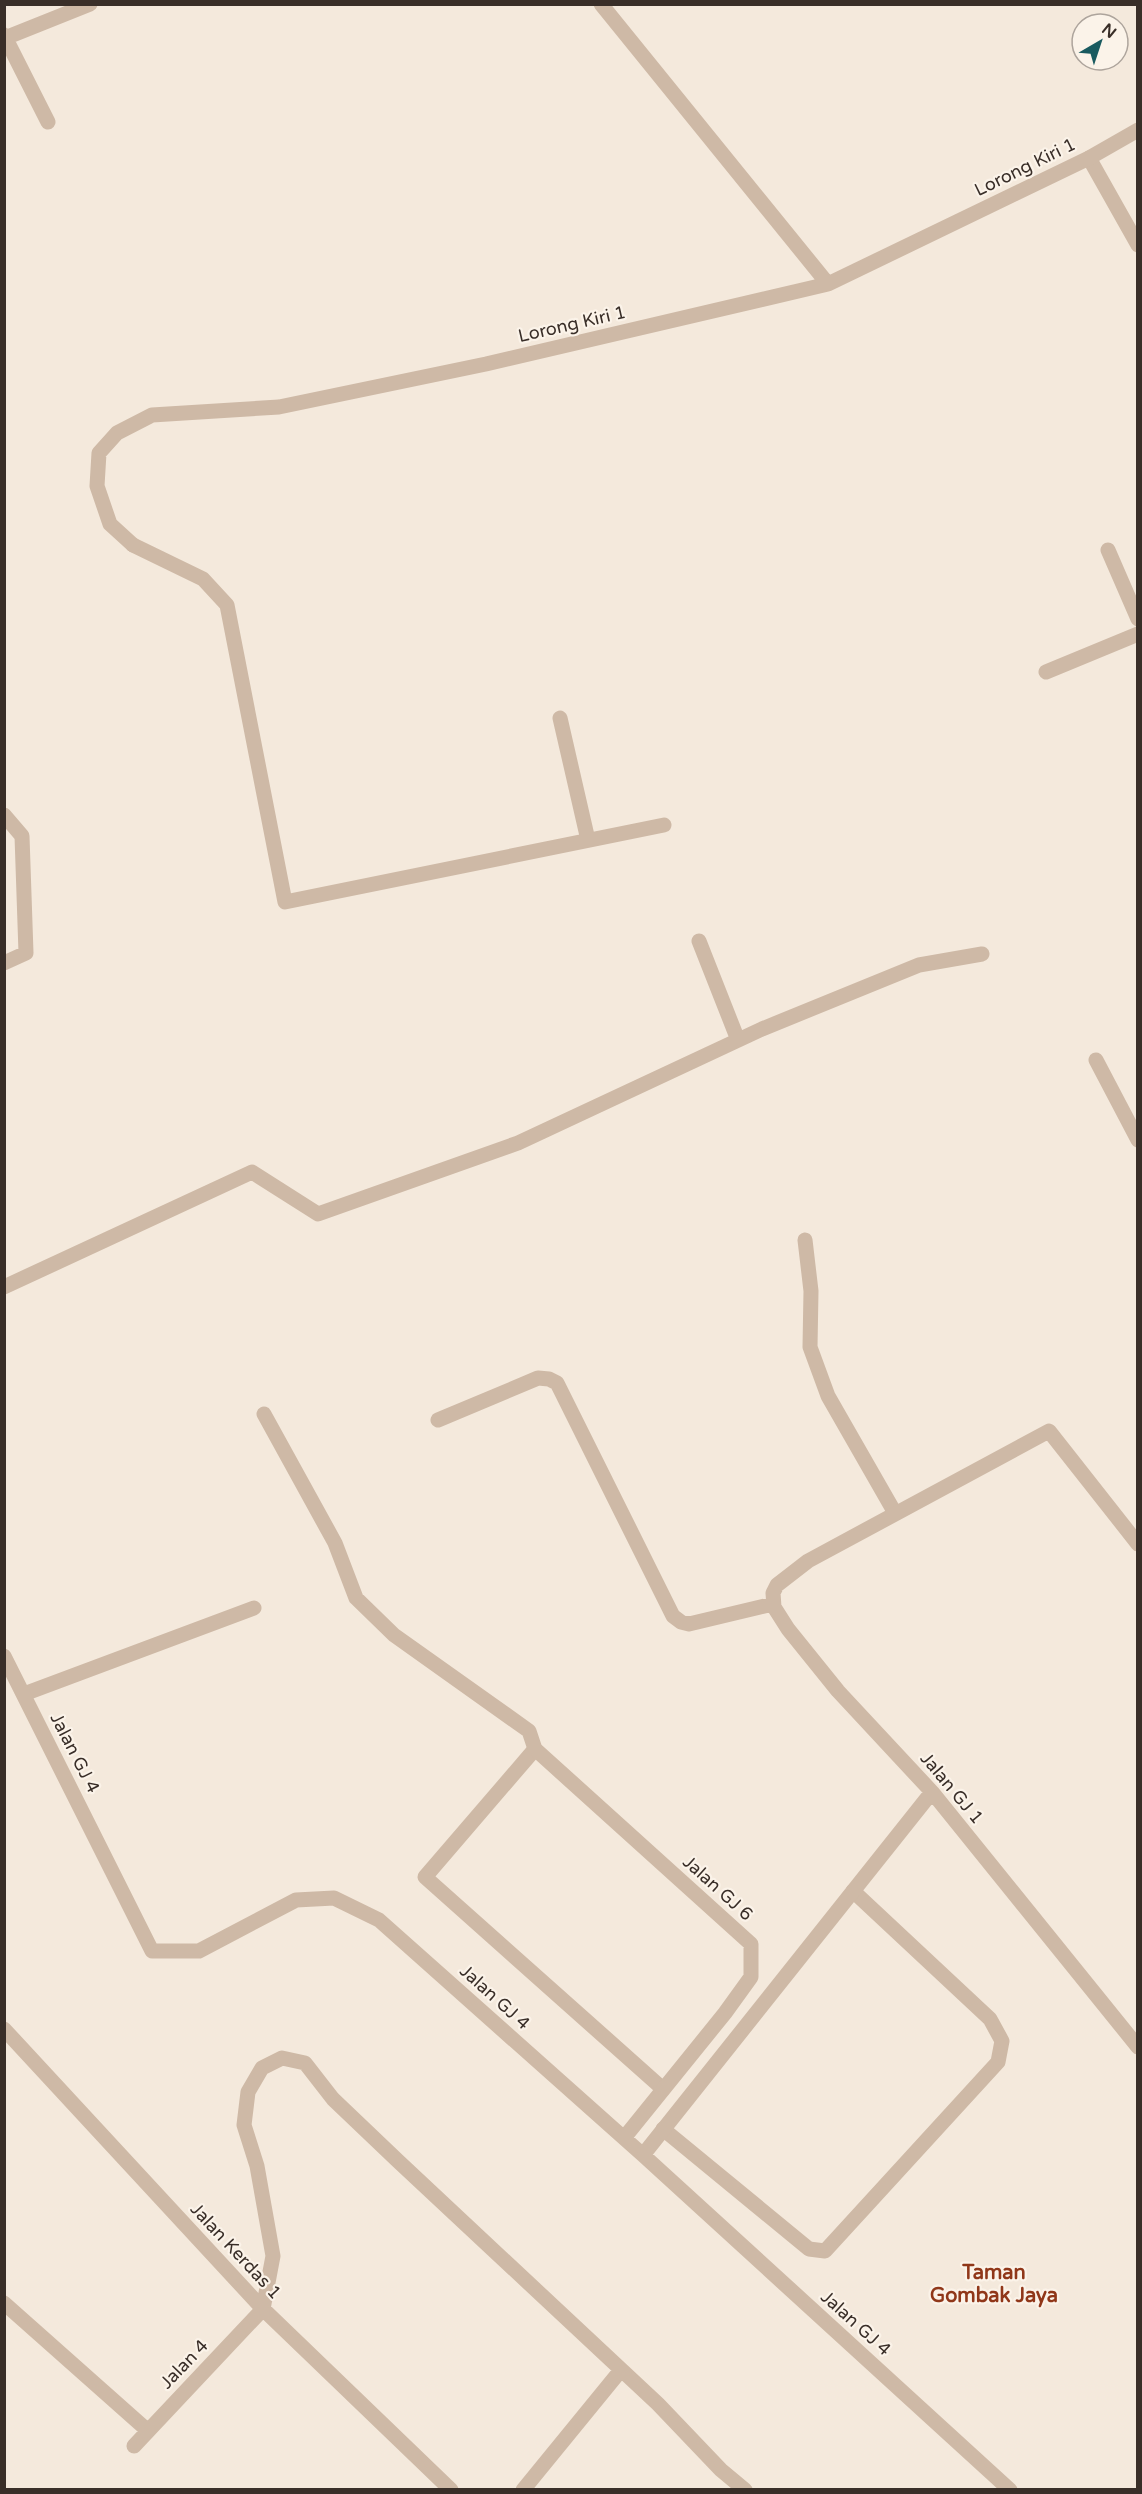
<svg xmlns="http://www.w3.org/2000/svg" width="1142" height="2494" font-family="'Varela Round',sans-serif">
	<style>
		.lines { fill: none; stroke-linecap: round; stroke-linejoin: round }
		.lane { stroke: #ceb9a6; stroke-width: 15 }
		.street { stroke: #ceb9a6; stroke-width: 15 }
		.labels { text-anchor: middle; stroke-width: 4.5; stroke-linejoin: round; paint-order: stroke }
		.street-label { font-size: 18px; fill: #392e28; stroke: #fbf3e9 }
		.neighbourhood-label { font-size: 20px; font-weight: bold; fill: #903719; stroke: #fbf3e9 }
	</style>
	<rect width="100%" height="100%" fill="#f4e9dc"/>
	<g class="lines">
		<!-- lane -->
		<path class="lane" d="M 1089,158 L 1138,245
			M 133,545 L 203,579 L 227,605 L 285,902 L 664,825
			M 560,718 L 588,840
			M 805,1240 L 811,1291 L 810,1347 L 828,1396 L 895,1513
			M 24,1694 L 254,1608
			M 535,1749 L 425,1877 L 663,2089
			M 663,2129 L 809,2249 L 825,2251 L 998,2062 L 1002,2041 L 990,2019 L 853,1891"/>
		<!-- street -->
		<path class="street" d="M 601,4 L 828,284
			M 4,35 L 48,122
			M 5,38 L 90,4
			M 133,545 L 110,524 L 97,486 L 99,453 L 117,433 L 152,415 L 279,407 L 486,364 L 828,284 L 1089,158 L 1138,130
			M 1108,550 L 1138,619
			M 1046,672 L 1138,634
			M 4,815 L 22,836 L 26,953 L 4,963
			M 699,941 L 738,1040
			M 1096,1060 L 1138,1140
			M 4,1287 L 252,1172 L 318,1214 L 518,1143 L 762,1029 L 919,965 L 982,954
			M 264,1414 L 335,1543 L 356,1598 L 394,1635 L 529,1731 L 535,1749 L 751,1944 L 751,1977 L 725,2013 L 624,2138
			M 438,1420 L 538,1378 L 549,1379 L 557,1383 L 673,1616 L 681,1622 L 689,1624 L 773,1604
			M 1138,1544 L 1049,1431 L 808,1561 L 777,1585 L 773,1593 L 774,1607 L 788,1629 L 838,1691 L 932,1792 L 1138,2047
			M 4,1656 L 152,1951 L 199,1951 L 296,1900 L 334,1898 L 379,1920 L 643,2155 L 1010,2490
			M 4,2029 L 263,2309 L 451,2490
			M 643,2155 L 932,1792
			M 4,2303 L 147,2430
			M 134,2446 L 263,2309 L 273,2256 L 257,2166 L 244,2125 L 248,2092 L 262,2068 L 282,2058 L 305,2063 L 333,2099 L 398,2161 L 658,2404 L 721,2470 L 745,2490
			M 523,2490 L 621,2370"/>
	</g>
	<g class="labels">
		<!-- street labels -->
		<g class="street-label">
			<text transform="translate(1025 167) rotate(-26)" y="6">Lorong Kiri 1</text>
			<text transform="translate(572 324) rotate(-13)" y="6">Lorong Kiri 1</text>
			<text transform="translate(75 1753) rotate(63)" y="6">Jalan GJ 4</text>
			<text transform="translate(952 1788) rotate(50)" y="6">Jalan GJ 1</text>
			<text transform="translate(718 1888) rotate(42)" y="6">Jalan GJ 6</text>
			<text transform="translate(495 1997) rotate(42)" y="6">Jalan GJ 4</text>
			<text transform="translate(236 2251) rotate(47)" y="6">Jalan Kerdas 1</text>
			<text transform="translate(856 2323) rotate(42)" y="6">Jalan GJ 4</text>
			<text transform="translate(184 2364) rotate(-46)" y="6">Jalan 4</text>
		</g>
		<!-- neighbourhood labels -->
		<g class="neighbourhood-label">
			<text x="994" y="2279">Taman<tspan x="994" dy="23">Gombak Jaya</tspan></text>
		</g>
	</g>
	<!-- border -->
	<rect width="1142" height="2494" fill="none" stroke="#392e28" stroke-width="12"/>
	<!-- north arrow -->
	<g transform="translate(1100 42) rotate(39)"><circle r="28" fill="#fbf3e9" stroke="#ada49c" stroke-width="1.5"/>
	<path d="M0-4.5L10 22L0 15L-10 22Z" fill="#195a5f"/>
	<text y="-9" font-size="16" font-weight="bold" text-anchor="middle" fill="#392e28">N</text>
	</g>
</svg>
